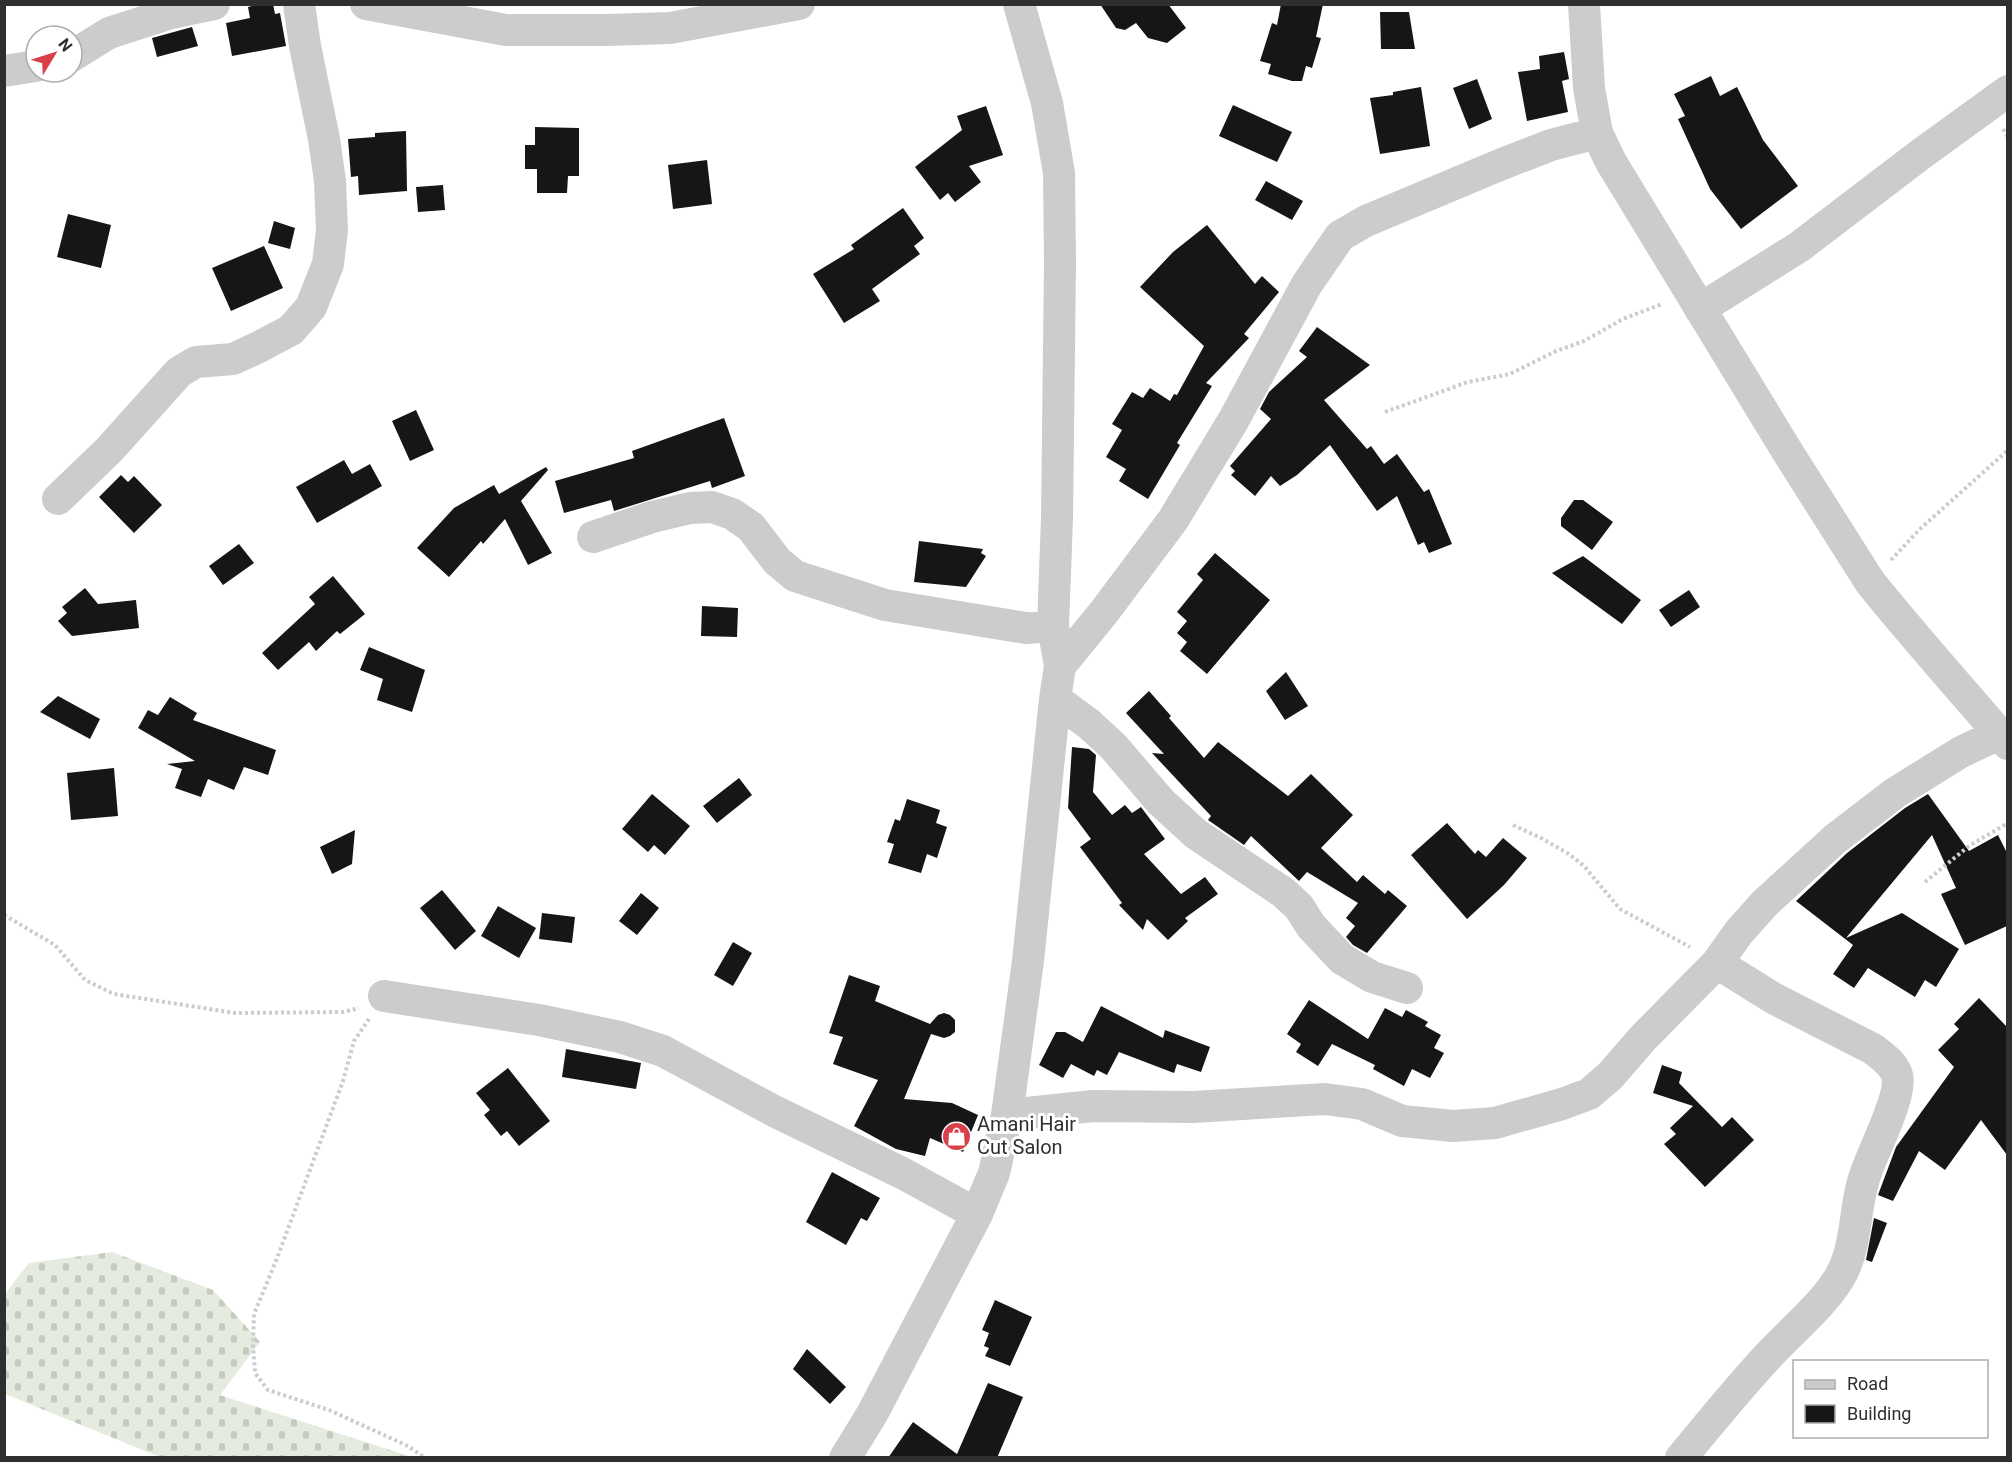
<svg xmlns="http://www.w3.org/2000/svg" width="2012" height="1462" font-family="Roboto,sans-serif">
	<style>
		.cemetery { fill: url(#cemetery-stones) }
		.building { fill: #161616 }
		.lines { fill: none; stroke-linecap: round; stroke-linejoin: round }
		.path { stroke: #ccc; stroke-width: 4; stroke-dasharray: 3 3; stroke-linecap: butt }
		.minor { stroke: #ccc; stroke-width: 32 }
		.labels { text-anchor: middle; stroke-width: 6; stroke-linejoin: round; paint-order: stroke }
		.poi-label { font-size: 20px; fill: #2f2f2f; stroke: #fff; text-anchor: start }
	</style>
	<defs>
		<pattern id="cemetery-stones" width="16" height="16" patternUnits="userSpaceOnUse" patternTransform="scale(1.5)"><rect width="16" height="16" fill="#e5ebde"/><path d="M2 7V4a2 2 0 0 1 4 0v3zM10 15v-3a2 2 0 0 1 4 0v3z" fill="#c5cabf"/></pattern>
	</defs>
	<rect width="100%" height="100%" fill="#fff"/>
	<!-- cemetery -->
	<path class="cemetery" d="M 112,1252 L 213,1290 L 260,1342 L 220,1395 L 412,1457 L 160,1457 L 5,1394 L 5,1294 L 29,1263 Z"/>
	<!-- building -->
	<path class="building" d="M 260,4 L 273,4 L 275,14 L 280,13 L 286,46 L 232,56 L 226,23 L 250,18 L 248,7 Z
		M 1100,4 L 1168,4 L 1186,28 L 1167,43 L 1148,38 L 1136,23 L 1125,30 L 1116,28 Z
		M 1281,4 L 1323,4 L 1316,37 L 1321,38 L 1312,68 L 1306,66 L 1302,81 L 1292,81 L 1268,74 L 1271,64 L 1260,61 L 1272,23 L 1277,25 Z
		M 1380,12 L 1409,12 L 1415,49 L 1381,49 Z
		M 192,27 L 198,46 L 157,57 L 152,38 Z
		M 1564,52 L 1569,79 L 1562,81 L 1568,112 L 1527,121 L 1518,72 L 1540,69 L 1539,56 Z
		M 1711,76 L 1720,96 L 1737,87 L 1763,140 L 1798,186 L 1741,229 L 1710,189 L 1678,119 L 1685,116 L 1674,94 Z
		M 1477,79 L 1492,119 L 1469,129 L 1453,88 Z
		M 1421,87 L 1430,146 L 1380,154 L 1370,98 L 1393,95 L 1393,92 Z
		M 1233,105 L 1292,132 L 1277,162 L 1219,136 Z
		M 986,106 L 1003,155 L 969,166 L 981,182 L 955,202 L 948,193 L 940,200 L 915,167 L 962,130 L 957,116 Z
		M 535,127 L 579,128 L 579,176 L 568,176 L 567,193 L 537,193 L 537,169 L 525,169 L 525,145 L 535,145 Z
		M 406,131 L 407,191 L 359,195 L 358,176 L 351,177 L 348,139 L 375,137 L 375,133 Z
		M 707,160 L 712,204 L 673,209 L 668,165 Z
		M 1266,181 L 1303,201 L 1292,220 L 1255,200 Z
		M 443,185 L 445,210 L 418,212 L 416,187 Z
		M 903,208 L 924,238 L 914,246 L 920,254 L 872,289 L 880,301 L 844,323 L 813,274 L 854,249 L 851,245 Z
		M 68,214 L 111,225 L 101,268 L 57,257 Z
		M 274,221 L 295,228 L 290,249 L 268,243 Z
		M 1207,225 L 1255,284 L 1262,276 L 1279,292 L 1244,334 L 1249,338 L 1206,383 L 1212,386 L 1177,443 L 1180,445 L 1148,499 L 1119,481 L 1126,469 L 1106,457 L 1122,430 L 1112,424 L 1132,392 L 1143,398 L 1150,388 L 1170,401 L 1174,394 L 1177,395 L 1204,346 L 1140,287 L 1173,252 Z
		M 264,246 L 283,288 L 231,311 L 212,268 Z
		M 1317,327 L 1370,365 L 1324,400 L 1367,449 L 1371,446 L 1384,464 L 1397,454 L 1424,492 L 1429,489 L 1452,544 L 1429,553 L 1424,542 L 1418,545 L 1397,496 L 1377,511 L 1330,445 L 1297,475 L 1280,486 L 1271,476 L 1255,496 L 1231,475 L 1235,471 L 1230,466 L 1271,419 L 1260,409 L 1269,392 L 1307,357 L 1299,351 Z
		M 416,410 L 434,450 L 410,461 L 392,421 Z
		M 724,418 L 745,476 L 712,488 L 710,481 L 614,511 L 611,500 L 564,513 L 555,481 L 634,458 L 632,451 Z
		M 344,460 L 352,474 L 370,464 L 382,486 L 317,523 L 296,487 Z
		M 546,467 L 548,470 L 521,501 L 552,553 L 528,565 L 505,519 L 483,544 L 481,541 L 449,577 L 417,548 L 454,508 L 494,485 L 499,494 Z
		M 121,475 L 128,482 L 134,476 L 162,505 L 134,533 L 99,497 Z
		M 1574,500 L 1583,500 L 1613,522 L 1592,550 L 1561,526 L 1561,518 Z
		M 919,541 L 983,549 L 981,553 L 986,556 L 966,587 L 914,582 Z
		M 239,544 L 254,563 L 223,585 L 209,566 Z
		M 1215,553 L 1270,600 L 1207,674 L 1180,651 L 1187,642 L 1177,633 L 1187,621 L 1177,612 L 1203,580 L 1197,574 Z
		M 1583,556 L 1641,600 L 1622,624 L 1552,573 Z
		M 333,576 L 365,614 L 340,634 L 337,631 L 316,651 L 309,642 L 278,670 L 262,653 L 315,604 L 309,597 Z
		M 85,588 L 98,604 L 136,600 L 139,628 L 72,636 L 58,621 L 67,613 L 62,607 Z
		M 1689,590 L 1700,607 L 1671,627 L 1659,610 Z
		M 702,606 L 738,608 L 737,637 L 701,636 Z
		M 369,647 L 425,670 L 412,712 L 377,700 L 383,679 L 360,670 Z
		M 1286,672 L 1308,706 L 1285,720 L 1266,691 Z
		M 1149,691 L 1171,716 L 1169,718 L 1204,758 L 1218,742 L 1288,796 L 1311,774 L 1353,815 L 1321,848 L 1357,882 L 1363,875 L 1385,894 L 1388,890 L 1407,906 L 1367,953 L 1353,945 L 1346,937 L 1355,926 L 1346,918 L 1358,903 L 1307,872 L 1299,881 L 1251,836 L 1244,845 L 1208,820 L 1211,816 L 1152,753 L 1164,754 L 1126,713 Z
		M 58,696 L 100,719 L 90,739 L 40,712 Z
		M 170,697 L 197,713 L 193,720 L 276,750 L 268,775 L 244,767 L 234,790 L 208,779 L 201,797 L 175,788 L 182,769 L 167,764 L 195,761 L 138,728 L 148,710 L 158,715 Z
		M 1072,747 L 1089,749 L 1096,755 L 1093,792 L 1112,815 L 1125,805 L 1132,813 L 1141,807 L 1165,839 L 1144,854 L 1181,894 L 1205,877 L 1218,894 L 1185,918 L 1188,921 L 1168,940 L 1147,919 L 1143,930 L 1119,905 L 1122,903 L 1080,847 L 1091,839 L 1068,808 Z
		M 114,768 L 118,816 L 71,820 L 67,773 Z
		M 739,778 L 752,795 L 717,823 L 703,806 Z
		M 652,794 L 690,826 L 665,855 L 654,845 L 648,852 L 622,829 Z
		M 1928,794 L 1969,851 L 1998,835 L 2007,853 L 2007,926 L 1965,945 L 1941,894 L 1956,888 L 1932,835 L 1846,938 L 1902,913 L 1959,949 L 1936,987 L 1925,980 L 1915,997 L 1868,968 L 1854,988 L 1833,974 L 1853,945 L 1796,901 L 1847,853 L 1905,808 Z
		M 907,799 L 940,810 L 936,823 L 947,827 L 937,858 L 927,854 L 921,873 L 888,863 L 894,844 L 887,842 L 895,819 L 900,821 Z
		M 1447,823 L 1475,854 L 1478,850 L 1486,857 L 1503,838 L 1527,858 L 1504,885 L 1467,919 L 1411,855 Z
		M 355,830 L 352,864 L 332,874 L 320,847 Z
		M 442,890 L 476,931 L 455,950 L 420,908 Z
		M 641,893 L 659,908 L 637,935 L 619,921 Z
		M 498,906 L 536,928 L 519,958 L 481,936 Z
		M 542,913 L 575,917 L 572,943 L 539,939 Z
		M 733,942 L 752,953 L 733,986 L 714,975 Z
		M 849,975 L 880,986 L 875,1001 L 930,1024 L 938,1015 L 944,1013 L 950,1015 L 955,1020 L 955,1032 L 950,1036 L 944,1038 L 931,1034 L 904,1099 L 952,1103 L 978,1115 L 963,1152 L 930,1138 L 925,1156 L 896,1149 L 854,1126 L 878,1080 L 833,1064 L 843,1037 L 829,1033 Z
		M 1979,998 L 2007,1027 L 2007,1155 L 1981,1120 L 1945,1170 L 1919,1151 L 1893,1201 L 1878,1195 L 1896,1147 L 1954,1067 L 1938,1050 L 1959,1029 L 1954,1024 Z
		M 1309,1000 L 1368,1039 L 1385,1008 L 1402,1017 L 1406,1010 L 1428,1022 L 1425,1026 L 1441,1035 L 1434,1048 L 1444,1053 L 1430,1078 L 1412,1069 L 1404,1086 L 1373,1069 L 1375,1065 L 1332,1044 L 1318,1066 L 1296,1052 L 1301,1044 L 1287,1034 Z
		M 1101,1006 L 1163,1038 L 1165,1030 L 1210,1047 L 1201,1072 L 1177,1064 L 1174,1073 L 1119,1052 L 1107,1075 L 1097,1070 L 1094,1076 L 1071,1064 L 1063,1078 L 1039,1065 L 1056,1032 L 1065,1032 L 1083,1042 Z
		M 566,1049 L 641,1063 L 636,1089 L 562,1077 Z
		M 1662,1065 L 1682,1072 L 1679,1083 L 1722,1127 L 1732,1117 L 1754,1140 L 1705,1187 L 1664,1144 L 1676,1134 L 1670,1128 L 1693,1106 L 1653,1093 Z
		M 508,1068 L 550,1121 L 519,1146 L 507,1131 L 501,1136 L 484,1115 L 490,1110 L 476,1093 Z
		M 832,1172 L 880,1198 L 867,1221 L 861,1218 L 846,1245 L 806,1222 Z
		M 1874,1218 L 1887,1223 L 1872,1262 L 1866,1260 Z
		M 995,1300 L 1032,1317 L 1010,1366 L 985,1356 L 989,1348 L 984,1346 L 989,1333 L 982,1330 Z
		M 807,1349 L 846,1387 L 830,1404 L 793,1369 Z
		M 988,1383 L 1023,1397 L 997,1458 L 888,1458 L 913,1422 L 957,1454 Z"/>
	<g class="lines">
		<!-- path -->
		<path class="path" d="M 2003,129 L 2008,137
			M 1385,412 L 1468,382 L 1510,374 L 1556,351 L 1584,341 L 1623,319 L 1662,304
			M 1891,560 L 1921,528 L 2008,450
			M 1513,825 L 1543,839 L 1569,854 L 1584,866 L 1620,909 L 1690,947
			M 1925,882 L 1969,846 L 2008,823
			M 4,915 L 55,945 L 85,980 L 114,994 L 235,1013 L 343,1012 L 359,1008
			M 369,1019 L 354,1041 L 343,1081 L 276,1261 L 254,1314 L 253,1345 L 255,1373 L 268,1390 L 329,1410 L 408,1446 L 425,1458"/>
		<!-- minor -->
		<path class="minor" d="M 366,4 L 506,30 L 606,30 L 670,28 L 799,4
			M 1584,4 L 1589,88 L 1597,133 L 1611,162 L 1787,451 L 1870,582 C 1914,637 1962,690 2008,744
			M 72,56 L 109,33 L 171,13 L 214,4
			M 4,71 L 36,66
			M 1700,309 L 1799,247 L 1921,154 L 2008,91
			M 58,499 L 109,450 L 179,372 L 196,362 L 233,359 L 261,346 L 291,330 L 311,307 L 328,264 L 332,230 L 330,181 L 324,139 L 305,46 L 299,4
			M 593,537 L 652,517 L 690,508 L 712,507 L 732,514 L 751,527 L 777,561 L 795,576 L 885,605 L 1026,628 L 1053,626
			M 1060,666 L 1104,612 L 1173,520 L 1233,421 L 1307,284 L 1340,236 L 1366,221 L 1502,164 L 1551,145 L 1597,133
			M 1055,699 L 1089,724 L 1113,746 L 1161,802 L 1196,834 L 1284,893 L 1299,907 L 1311,926 L 1342,959 L 1372,977 L 1407,988
			M 384,996 L 539,1020 L 620,1037 L 663,1051 L 774,1111 L 904,1174 L 977,1214
			M 1007,1115 L 1093,1106 L 1193,1107 L 1325,1099 L 1362,1104 L 1402,1121 L 1453,1126 L 1495,1123 L 1562,1104 L 1589,1094 L 1610,1076 L 1643,1038 L 1717,963 L 1739,932 L 1765,903 L 1835,839 L 1895,793 L 1961,752 L 1999,734
			M 845,1458 L 872,1414 L 977,1214 L 994,1173 L 1007,1115 L 1028,961 L 1055,699 L 1060,666 L 1053,626 L 1057,519 L 1060,263 L 1059,173 L 1047,103 L 1019,4
			M 1681,1458 C 1710,1423 1739,1387 1770,1354 C 1792,1330 1829,1300 1843,1271 C 1858,1240 1854,1202 1867,1170 C 1874,1149 1903,1094 1897,1075 C 1893,1063 1882,1056 1873,1049 L 1773,998 L 1717,963"/>
	</g>
	<!-- icons -->
	<defs>
		<symbol id="shop-disc" viewBox="-11 -11 22 22"><circle r="9.5" fill="#d84049" stroke="#fff"/><path d="M-5-2.5h2.3a2.7 3.5 0 0 1 5.4 0H5L5.5 6h-11ZM-1.5-2.5h3a1.5 2.3 0 0 0-3 0Z" fill="#fff"/></symbol>
	</defs>
	<g fill-rule="evenodd">
		<use href="#shop-disc" x="940" y="1120" width="33" height="33"/>
	</g>
	<g class="labels">
		<!-- poi labels -->
		<g class="poi-label">
			<text x="977" y="1131">Amani Hair<tspan x="977" dy="23">Cut Salon</tspan></text>
		</g>
	</g>
	<!-- border -->
	<rect width="2012" height="1462" fill="none" stroke="#2f2f2f" stroke-width="12"/>
	<!-- legend -->
	<rect x="1793" y="1360" width="195" height="78" fill="#ffffff" stroke="#acacac" stroke-width="1.5"/>
	<rect x="1805" y="1380" width="30" height="9" fill="#cccccc" stroke="#acacac" stroke-width="1.5"/>
	<text x="1847" y="1390" font-size="18" fill="#2f2f2f">Road</text>
	<rect x="1805" y="1405" width="30" height="18" fill="#161616" stroke="#acacac" stroke-width="1.5"/>
	<text x="1847" y="1420" font-size="18" fill="#2f2f2f">Building</text>
	<!-- north arrow -->
	<g transform="translate(54 54) rotate(52)"><circle r="28" fill="#ffffff" stroke="#acacac" stroke-width="1.5"/>
	<path d="M0-4.5L10 22L0 15L-10 22Z" fill="#d84049"/>
	<text y="-9" font-size="16" font-weight="bold" text-anchor="middle" fill="#2f2f2f">N</text>
	</g>
</svg>
